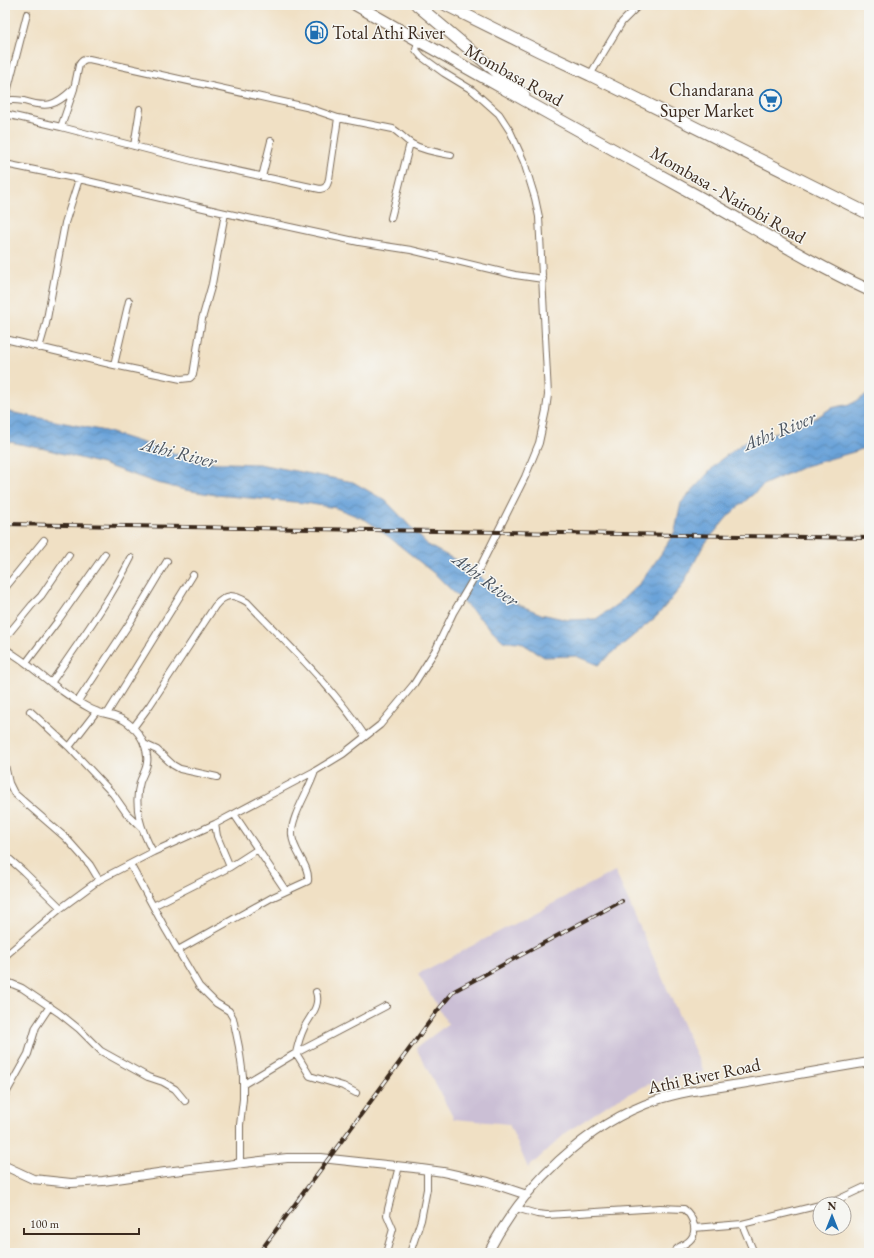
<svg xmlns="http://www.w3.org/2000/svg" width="874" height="1258" font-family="'EB Garamond',serif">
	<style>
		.industrial { fill: #cbbfd5 }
		.water { fill: url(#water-waves); stroke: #52667c }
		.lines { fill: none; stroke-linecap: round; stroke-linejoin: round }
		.street-casing { stroke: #7a6a58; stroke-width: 8 }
		.secondary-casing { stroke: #7a6a58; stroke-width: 10 }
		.highway-casing { stroke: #7a6a58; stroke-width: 13 }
		.street { stroke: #fff; stroke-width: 6 }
		.secondary { stroke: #fff; stroke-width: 8 }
		.highway { stroke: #fff; stroke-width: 11 }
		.rail-casing { stroke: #3b2a1e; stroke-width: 4 }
		.rail { stroke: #f6f6f2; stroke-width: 2.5; stroke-dasharray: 8; stroke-linecap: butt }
		.labels { text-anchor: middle; stroke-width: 3; stroke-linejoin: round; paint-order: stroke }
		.poi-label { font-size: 18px; fill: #3b2a1e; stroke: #f6f6f2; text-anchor: start }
		.street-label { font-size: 18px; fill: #3b2a1e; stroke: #f6f6f2 }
		.water-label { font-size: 19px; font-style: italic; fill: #4b545f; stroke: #f6f6f2 }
	</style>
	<defs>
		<pattern id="water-waves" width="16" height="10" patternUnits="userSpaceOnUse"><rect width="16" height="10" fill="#6aa3d9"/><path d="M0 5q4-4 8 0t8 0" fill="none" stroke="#5885af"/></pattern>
	</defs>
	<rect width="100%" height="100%" fill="#f6f6f2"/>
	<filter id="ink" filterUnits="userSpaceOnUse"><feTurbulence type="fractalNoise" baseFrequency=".025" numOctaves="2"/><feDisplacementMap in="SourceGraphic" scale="8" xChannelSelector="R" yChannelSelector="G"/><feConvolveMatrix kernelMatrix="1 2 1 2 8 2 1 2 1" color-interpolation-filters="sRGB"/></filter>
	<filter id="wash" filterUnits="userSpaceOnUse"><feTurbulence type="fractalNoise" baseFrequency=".012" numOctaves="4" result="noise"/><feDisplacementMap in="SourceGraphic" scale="16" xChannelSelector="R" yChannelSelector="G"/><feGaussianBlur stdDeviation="0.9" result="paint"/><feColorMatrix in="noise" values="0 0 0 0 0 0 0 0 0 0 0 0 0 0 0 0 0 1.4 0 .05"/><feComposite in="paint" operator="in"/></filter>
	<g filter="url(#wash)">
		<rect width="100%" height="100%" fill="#f0e0c4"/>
		<!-- industrial -->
		<path class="industrial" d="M 615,871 L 704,1072 L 649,1084 L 612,1102 L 567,1132 L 528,1168 L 509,1124 L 454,1119 L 416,1048 L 448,1024 L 418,974 Z"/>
		<!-- water -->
		<path class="water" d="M 869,394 L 869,446 L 857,451 L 805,466 L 765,484 L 729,515 L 703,546 L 682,586 L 657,616 L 598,665 L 576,656 L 544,657 L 520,642 L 503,641 L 436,575 L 389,537 L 366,520 L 336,508 L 305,503 L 216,495 L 185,490 L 157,483 L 102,464 L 45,449 L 5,441 L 5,411 L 105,431 L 168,451 L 197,462 L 259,464 L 353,482 L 386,501 L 429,546 L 467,566 L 510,601 L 541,614 L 568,620 L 596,619 L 619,603 L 641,582 L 661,554 L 675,531 L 681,503 L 719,461 L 746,441 L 794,427 L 816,418 L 831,408 L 851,404 Z"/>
	</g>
	<g filter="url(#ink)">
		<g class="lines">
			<defs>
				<path id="street" d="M 590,75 L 622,22 L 639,5
					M 5,100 L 27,14
					M 5,101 C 12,99 17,100 24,101 C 47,108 55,106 72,90
					M 5,114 L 61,127 L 74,89 L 79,65 C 81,61 84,59 89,59 L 306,107 L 338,118 L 393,129 C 400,133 405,140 412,144 C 424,151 439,153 451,155
					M 61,127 L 200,163 L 320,189 C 327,188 327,185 329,179 L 338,118
					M 134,146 L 140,109
					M 5,164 L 79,179 L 225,213 L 359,242 L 411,250 L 515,275 L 543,279
					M 262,177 L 271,141
					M 391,218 L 410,143
					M 5,339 L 114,365 L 181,379 L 190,378 L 193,375 L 202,319 L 212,284 L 225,213
					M 39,348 L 46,324 L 65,223 L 79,179
					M 114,365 L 129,301
					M 5,588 L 44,540
					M 5,638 L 32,605 L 41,596 L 69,555
					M 5,648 C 12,654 20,658 27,664 C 47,680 68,697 91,709 C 105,716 115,713 128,723 C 138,731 146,743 147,756 C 149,766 143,773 140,782 C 133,807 141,830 153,852
					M 26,663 L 57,622 L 105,554
					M 51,683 C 79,642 109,602 131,558
					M 78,701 L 131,621 L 167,561
					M 30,711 L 69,747
					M 96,712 L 69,747 L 113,794 L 127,814 L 142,828
					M 107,714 L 193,575
					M 133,728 L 150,705 L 215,606 C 226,593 233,594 247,602 C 288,645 333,687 365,736
					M 144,744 L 157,750 L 173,765 L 180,769 L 217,777
					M 5,765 L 9,783 L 14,793 L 66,838 L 90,865 L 99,880
					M 234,814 L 286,891
					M 5,855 L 24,872 L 61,908
					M 130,864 L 166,930 L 199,986 L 216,1003 L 229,1011 L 233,1018 L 239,1047 L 243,1076 L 243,1099 L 240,1125 L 240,1164
					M 230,867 L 258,849
					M 153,906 L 230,867 L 217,836 L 215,824
					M 178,950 L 273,897 L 308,881 C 310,865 293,852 292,835 C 290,818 310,789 315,771
					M 5,956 L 61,908 L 99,880 L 153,852 L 215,824 L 315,771 L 343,754 L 380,725 L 414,684 L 436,649 L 453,613 L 478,571 L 525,477 L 539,443 L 546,410 L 548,395 L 540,236 L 539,217 L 535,198 L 524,162 L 510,131 L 499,114 L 472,90 L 444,73 L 422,57 L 416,50 L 418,41
					M 5,981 L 22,988 L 59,1013 L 79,1029 L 101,1051 L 148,1077 L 163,1082 L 175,1089 L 185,1101
					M 316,992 C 321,1006 310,1016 304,1028 C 300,1036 298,1044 296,1053 L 310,1076 L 343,1086 L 356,1093
					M 244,1084 L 296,1053 L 386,1006
					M 5,1095 L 28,1054 L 36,1027 L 50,1006
					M 824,1204 L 835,1201 L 869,1185
					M 516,1208 L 537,1214 L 547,1215 L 660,1208 L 684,1209 C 693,1216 699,1232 689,1241 C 683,1246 677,1246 674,1253
					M 742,1224 L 754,1253
					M 694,1228 L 742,1224 L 820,1205
					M 386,1253 L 393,1229 L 387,1215 L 388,1209 L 399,1166
					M 410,1253 L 421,1220 L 427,1189 L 427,1170"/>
				<path id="secondary" d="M 5,1166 L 33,1179 L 71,1183 L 103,1181 L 165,1172 L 287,1158 L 321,1158 L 414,1168 L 443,1172 L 488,1182 L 527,1195
					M 488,1253 C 522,1187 586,1124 657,1100 C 686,1090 717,1088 747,1083 C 787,1076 828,1069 869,1062"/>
				<path id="highway" d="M 356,5 C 468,69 581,132 694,194 C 752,226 808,262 869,290
					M 417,5 L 524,95
					M 446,5 L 539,51 L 590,75 L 869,214"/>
			</defs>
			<!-- street casing -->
			<use href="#street" class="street-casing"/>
			<!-- secondary casing -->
			<use href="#secondary" class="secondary-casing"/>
			<!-- highway casing -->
			<use href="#highway" class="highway-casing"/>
			<!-- street -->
			<use href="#street" class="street"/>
			<!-- secondary -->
			<use href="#secondary" class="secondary"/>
			<!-- highway -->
			<use href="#highway" class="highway"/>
			<defs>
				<path id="rail" d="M 5,524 L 869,538
					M 259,1253 L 438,1010 L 454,991 L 622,901"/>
			</defs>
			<!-- rail casing -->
			<use href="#rail" class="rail-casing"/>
			<!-- rail -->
			<use href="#rail" class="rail"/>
		</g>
	</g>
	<!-- icons -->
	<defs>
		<symbol id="fuel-ring" viewBox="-11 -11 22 22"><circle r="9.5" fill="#f6f6f2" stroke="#1f6fb2" stroke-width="1.5"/><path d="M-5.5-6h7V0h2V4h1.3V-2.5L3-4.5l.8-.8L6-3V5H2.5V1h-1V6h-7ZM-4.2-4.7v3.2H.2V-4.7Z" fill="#1f6fb2"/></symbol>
		<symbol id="supermarket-ring" viewBox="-11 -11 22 22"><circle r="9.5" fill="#f6f6f2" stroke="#1f6fb2" stroke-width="1.5"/><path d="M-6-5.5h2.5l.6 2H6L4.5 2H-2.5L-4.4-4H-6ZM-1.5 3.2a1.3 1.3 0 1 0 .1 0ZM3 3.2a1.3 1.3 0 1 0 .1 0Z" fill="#1f6fb2"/></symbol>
	</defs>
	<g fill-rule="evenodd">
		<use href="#fuel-ring" x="304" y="20" width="25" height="25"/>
		<use href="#supermarket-ring" x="758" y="88" width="25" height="25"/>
	</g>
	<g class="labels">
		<!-- poi labels -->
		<g class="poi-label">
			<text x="332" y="39">Total Athi River</text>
			<text x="754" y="96" text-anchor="end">Chandarana<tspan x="754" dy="21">Super Market</tspan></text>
		</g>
		<!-- street labels -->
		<g class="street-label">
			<text transform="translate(514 75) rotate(29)" y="6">Mombasa Road</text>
			<text transform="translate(728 195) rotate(30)" y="6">Mombasa - Nairobi Road</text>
			<text transform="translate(704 1076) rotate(-12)" y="6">Athi River Road</text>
		</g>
		<!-- water labels -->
		<g class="water-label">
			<text transform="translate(779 430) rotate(-22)" y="7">Athi River</text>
			<text transform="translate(179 452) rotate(14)" y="7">Athi River</text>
			<text transform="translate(486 579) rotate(37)" y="7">Athi River</text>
		</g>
	</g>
	<!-- margin -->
	<rect width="874" height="1258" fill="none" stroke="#f6f6f2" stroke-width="20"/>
	<!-- north arrow -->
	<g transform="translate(832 1216)"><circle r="19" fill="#f6f6f2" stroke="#aba49d"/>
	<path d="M0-3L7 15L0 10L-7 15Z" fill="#1f6fb2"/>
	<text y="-6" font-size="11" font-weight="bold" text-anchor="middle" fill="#3b2a1e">N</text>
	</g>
	<!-- scale -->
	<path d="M24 1228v6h115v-6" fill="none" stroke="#3b2a1e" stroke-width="2"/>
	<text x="30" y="1228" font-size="12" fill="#3b2a1e" stroke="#f6f6f2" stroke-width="3" paint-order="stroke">100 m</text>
</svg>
